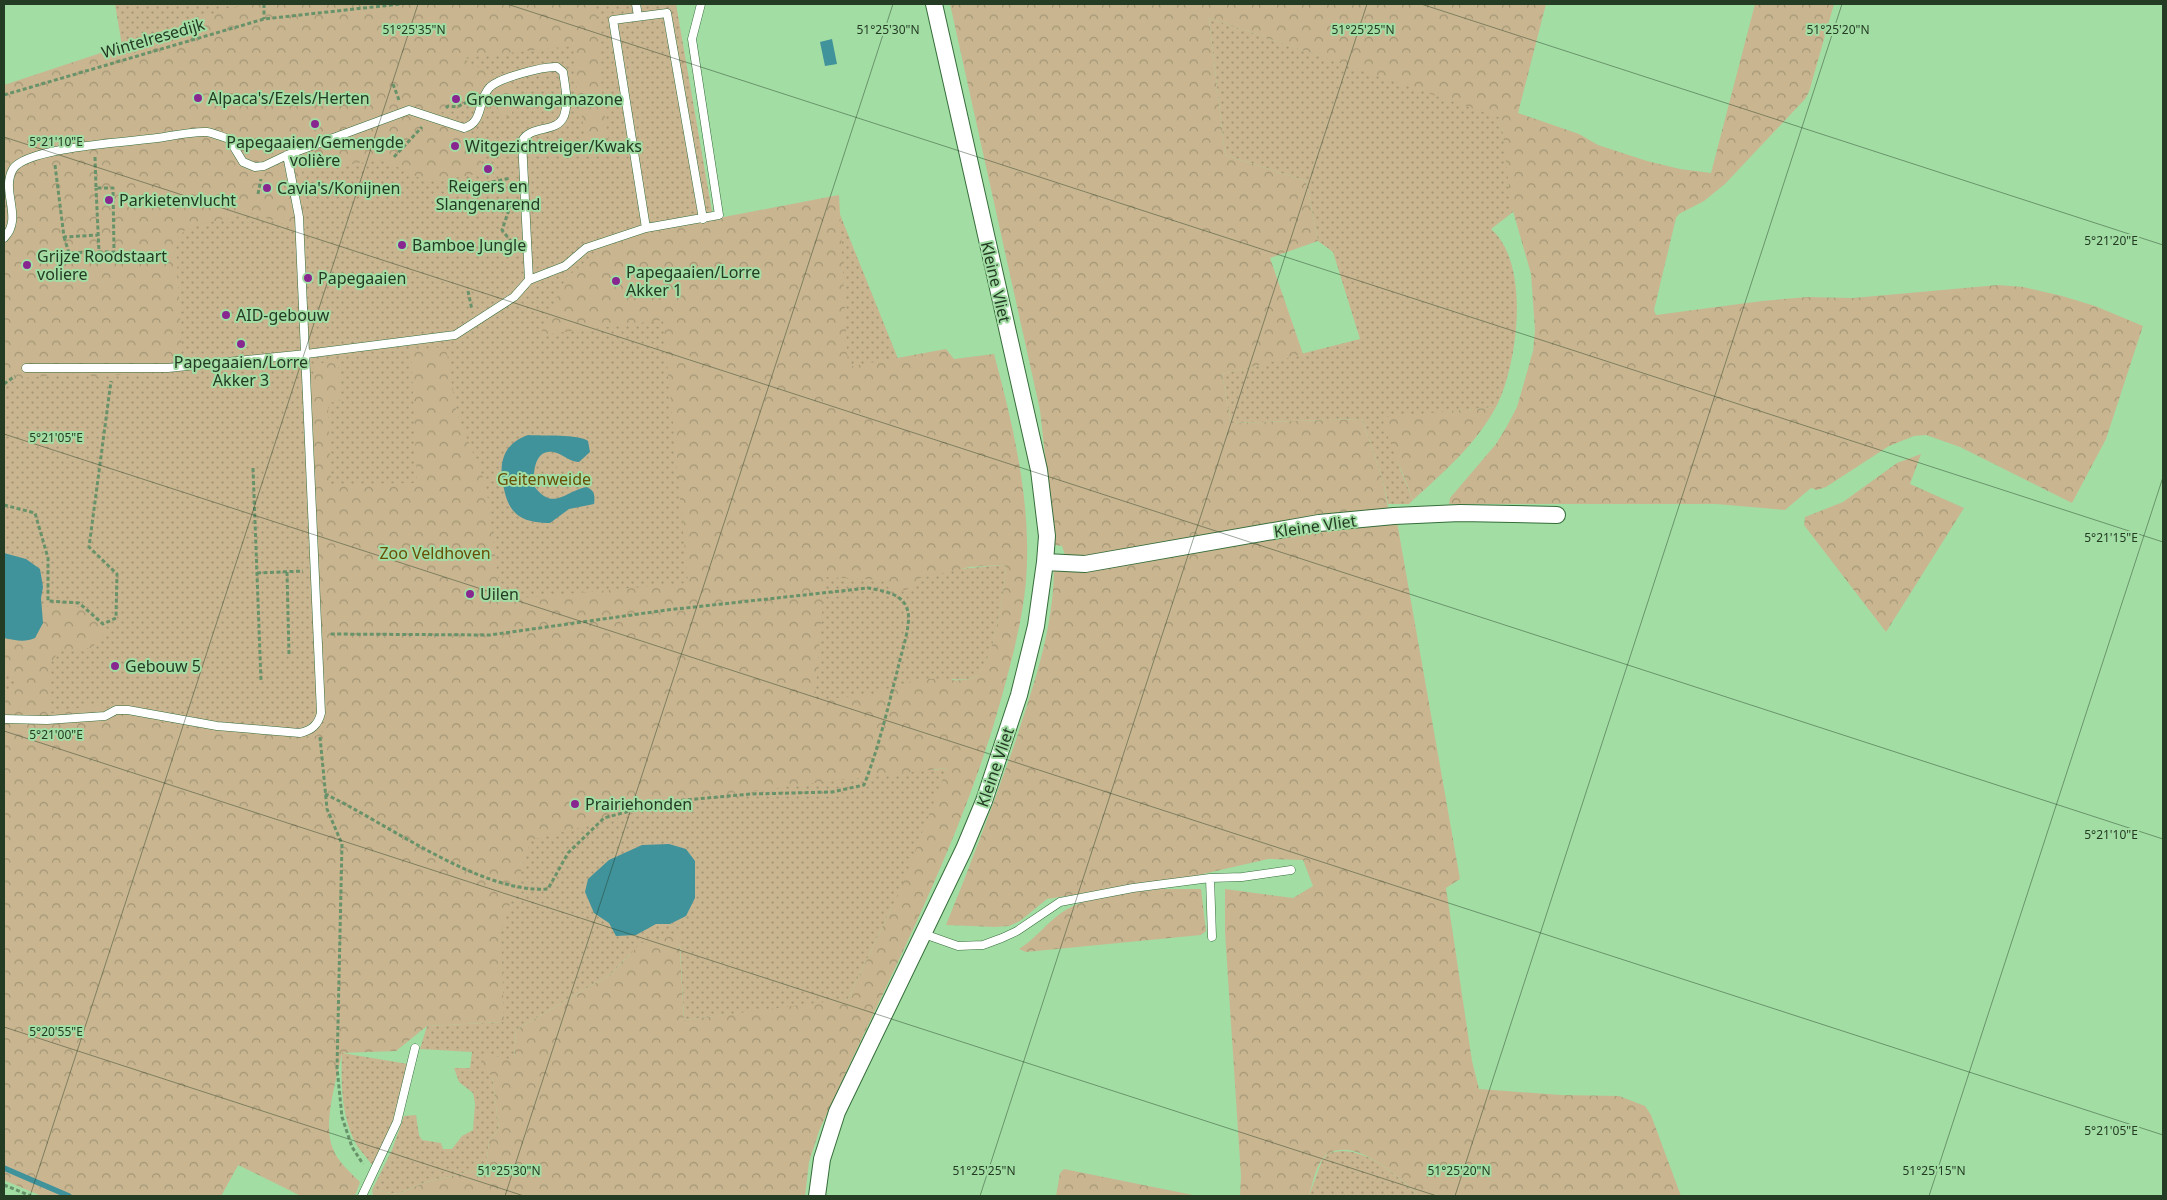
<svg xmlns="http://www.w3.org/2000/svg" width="2167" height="1200" font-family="'Noto Sans',sans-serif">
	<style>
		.grass { fill: url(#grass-dots) }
		.forest { fill: url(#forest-crowns); fill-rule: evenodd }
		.water { fill: #40929b }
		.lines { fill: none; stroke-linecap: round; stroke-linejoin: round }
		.stream { stroke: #40929b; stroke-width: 5.5 }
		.lane-casing { stroke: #366d3a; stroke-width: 9 }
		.street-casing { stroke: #366d3a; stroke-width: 18 }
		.path { stroke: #689269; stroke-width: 3; stroke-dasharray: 4 2.5; stroke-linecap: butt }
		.lane { stroke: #fff; stroke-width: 8 }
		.street { stroke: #fff; stroke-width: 16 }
		.ticks { fill: none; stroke: #243b24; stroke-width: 1; stroke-opacity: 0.45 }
		.poi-dot { fill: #892790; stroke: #a2dda4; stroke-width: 2 }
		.labels { text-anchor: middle; stroke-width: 4; stroke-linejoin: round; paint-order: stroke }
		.street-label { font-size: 16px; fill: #243b24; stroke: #a2dda4 }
		.poi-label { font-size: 16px; fill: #243b24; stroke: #a2dda4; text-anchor: start }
		.park-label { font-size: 16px; fill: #694f06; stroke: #a2dda4 }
		.ticks-label { font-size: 12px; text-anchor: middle; fill: #243b24; stroke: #a2dda4; stroke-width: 4; stroke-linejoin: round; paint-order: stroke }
	</style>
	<defs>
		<pattern id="grass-dots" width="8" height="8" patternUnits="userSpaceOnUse" patternTransform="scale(1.25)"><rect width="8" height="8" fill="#c9b690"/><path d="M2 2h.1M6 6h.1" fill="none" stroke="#a39575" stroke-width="1.8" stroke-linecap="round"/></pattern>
		<pattern id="forest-crowns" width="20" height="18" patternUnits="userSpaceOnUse" patternTransform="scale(1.25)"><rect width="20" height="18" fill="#c9b690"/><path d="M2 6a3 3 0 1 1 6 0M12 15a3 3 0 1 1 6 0" fill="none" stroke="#a39575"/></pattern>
	</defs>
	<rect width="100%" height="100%" fill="#a2dda4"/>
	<!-- grass -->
	<path class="grass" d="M 115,4 L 259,4 L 259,8 L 122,46 Z
		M 553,4 L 676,4 L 714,223 L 835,202 L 931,441 L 960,569 L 1002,565 L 1006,567 C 1004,589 995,666 975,677 C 969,680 959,680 952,679 L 933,770 L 947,768 L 904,902 L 893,905 L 848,999 L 835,1002 L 684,1020 L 680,946 L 629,955 L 611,974 L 516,1030 L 514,1060 L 492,1075 L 499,1129 L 489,1141 L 486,1168 L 426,1182 L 398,1194 L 372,1190 L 392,1150 L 404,1116 L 416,1115 L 419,1135 L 422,1140 L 441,1143 L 443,1149 L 452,1149 L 462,1136 L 473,1130 L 475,1104 L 473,1093 L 459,1082 L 454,1068 L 470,1068 L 472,1052 L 420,1049 L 427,1026 L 503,1022 L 502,979 L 335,1021 L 238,1165 L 221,1196 L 42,1196 L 4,1180 L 4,104 Z
		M 1209,18 L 1501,117 L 1513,212 L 1491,229 C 1531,263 1518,365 1496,407 L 1386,418 L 1401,471 L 1413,500 L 1409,504 L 1388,504 L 1383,481 L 1362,419 L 1231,423 L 1222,374 L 1360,339 L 1333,252 L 1318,241 L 1306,181 L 1225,155 Z
		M 342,1053 L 408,1064 C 399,1097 393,1136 372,1165 C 368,1159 362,1153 358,1147 C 341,1119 341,1083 342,1053 Z
		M 1341,1151 C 1372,1151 1397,1176 1419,1196 L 1309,1196 L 1322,1160 L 1329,1153 Z"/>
	<!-- forest -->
	<path class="forest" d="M 262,4 L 594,4 L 601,38 L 600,81 L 610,153 L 589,157 L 577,90 L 573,46 L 463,58 L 517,91 L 511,118 L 465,97 L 436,116 L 476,141 L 484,173 L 428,182 L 383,160 L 302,170 L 305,231 L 252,213 L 197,225 L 185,230 L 179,237 L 176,244 L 182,351 L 157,372 L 95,377 L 77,373 L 4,380 L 4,85 L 161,33 L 228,8 Z
		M 950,4 L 1546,4 L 1518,113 L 1579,134 L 1598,145 L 1647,161 L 1680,169 L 1711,173 L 1755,4 L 1834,4 L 1809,92 L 1805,99 L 1725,184 L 1704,201 L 1679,214 L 1676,218 L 1654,310 L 1656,315 L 1762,301 L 1807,297 L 1853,298 L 1998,285 L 2023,287 L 2062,296 L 2095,306 L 2143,326 L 2106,439 L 2072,503 L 1960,447 L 1926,435 L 1914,436 L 1889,446 L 1826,487 L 1817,490 L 1811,488 L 1785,510 L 1716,504 L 1449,504 L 1450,498 L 1496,444 L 1507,426 L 1517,407 L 1533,351 L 1535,330 L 1531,274 L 1511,204 L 1501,118 L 1209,18 L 1225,155 L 1306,181 L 1318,241 L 1270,258 L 1303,354 L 1222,374 L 1231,423 L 1362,419 L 1383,481 L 1389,512 L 1087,562 L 1066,558 L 1062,546 L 1055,545 L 1040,410 Z
		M 839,195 L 848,367 L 946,349 L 954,359 L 994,354 C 1014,428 1032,505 1026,582 C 1022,623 1011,663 1000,703 C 958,852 882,990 819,1131 L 809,1162 L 805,1196 L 373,1196 L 372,1190 L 398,1194 L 426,1182 L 486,1168 L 489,1141 L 499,1129 L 492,1076 L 481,1067 L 482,1054 L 514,1060 L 516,1030 L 611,974 L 641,943 L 679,934 L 684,1020 L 848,999 L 901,888 L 947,768 L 805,784 L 675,803 L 531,840 L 501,932 L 504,1022 L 427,1026 L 396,1051 L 342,1053 C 337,1079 322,1124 333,1149 C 338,1162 350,1172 360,1182 L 355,1196 L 301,1196 L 238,1165 L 221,1196 L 42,1196 L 4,1180 L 4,697 L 10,695 L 16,681 L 4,672 L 4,638 L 17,641 L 30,640 L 41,609 C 47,607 54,604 60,604 C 78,602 96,619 105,632 L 92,648 L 60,650 L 51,663 L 49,714 L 94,705 L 182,728 L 312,738 L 327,729 L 310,388 L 315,365 L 338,359 L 340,401 L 328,403 L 331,484 L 417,483 L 411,350 L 446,347 L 456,411 L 486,485 L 501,600 L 688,583 L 663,320 L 540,335 L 566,278 L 603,248 L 630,237 L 703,221 ZM 1002,565 L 1006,567 C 1004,589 994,670 973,678 C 955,684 934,676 916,680 C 905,683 894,689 883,691 C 861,697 837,698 815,700 L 825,577 L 883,580 L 891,591 L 906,590 L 915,586 L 916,579 L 970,567 Z
		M 1496,407 C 1476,444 1444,472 1413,500 L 1383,424 L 1386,417 Z
		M 1921,454 L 1910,484 L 1964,508 L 1886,632 L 1804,525 L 1805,517 L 1843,502 L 1897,463 Z
		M 1397,522 L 1460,879 L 1446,888 L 1472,1061 L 1479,1089 L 1561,1095 L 1619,1096 L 1645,1106 L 1651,1115 L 1681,1196 L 1419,1196 C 1401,1179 1356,1136 1328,1154 C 1316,1161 1313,1184 1309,1196 L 1240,1196 L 1241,1176 L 1225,932 L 1225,889 L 1293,898 L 1313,886 L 1303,860 L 1268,859 L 1190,877 L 1047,899 L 1020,921 L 1009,926 L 995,927 L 946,925 C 971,864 994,802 1016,740 C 1034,684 1053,630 1054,570 L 1285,534 Z
		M 1159,889 L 1201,889 L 1206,931 L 1201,935 L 1026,952 L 1019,949 C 1035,939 1046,924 1061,913 C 1089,894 1126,893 1159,889 Z
		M 1064,1169 L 1198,1196 L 1056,1196 L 1060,1173 Z"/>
	<!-- water -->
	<path class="water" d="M 832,39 L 837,64 L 825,66 L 820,42 Z
		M 528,435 C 542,436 579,434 588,441 L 590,452 L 579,462 C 571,462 565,456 557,453 C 535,446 533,471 534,486 C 553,512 566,491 586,487 C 595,490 595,496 594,504 L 569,509 L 550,523 C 540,523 528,522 519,516 C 510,510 506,499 504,489 C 498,465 502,444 528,435 Z
		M 4,553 L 26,559 L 40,569 L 43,587 L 41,598 L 43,623 L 35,638 C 24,643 15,640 4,638 Z
		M 669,844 L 686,849 L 695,861 L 695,898 L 686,916 L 670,924 L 656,924 L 636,935 L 616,936 L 609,923 L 594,913 L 585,892 L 588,879 L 609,860 L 642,845 Z"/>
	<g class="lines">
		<!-- stream -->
		<path class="stream" d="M 4,1168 L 69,1196"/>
		<defs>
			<path id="lane" d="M 636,4 L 638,16
				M 646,228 L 613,20 L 667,13 L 703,219
				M 4,238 C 24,218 0,191 13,169 C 27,147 130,142 157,138 C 172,136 193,131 207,132 C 214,133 222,137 229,139 L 243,162 L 255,167 L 264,166 L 287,155 L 409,110 L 464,128 C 484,123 477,100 490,87 C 500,78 543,66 557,67 L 563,72 C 565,86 569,103 564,116 C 557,134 531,124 522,141 L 529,280
				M 26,368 L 168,368 L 306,354 L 455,335 L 514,297 L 529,280 L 565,266 L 586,248 L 646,228 L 719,215 L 692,39 L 701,4
				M 4,719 L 47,720 L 105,716 L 116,710 L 128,710 L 217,726 L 300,733 C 312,730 318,725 321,713 L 299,217 L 287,155
				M 1210,878 L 1212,937
				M 924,934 L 958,946 L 983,945 L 1002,938 L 1017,931 L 1060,902 L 1133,888 L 1210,878 L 1242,877 L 1291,870
				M 362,1196 L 397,1122 L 415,1048"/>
			<path id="street" d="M 1045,562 L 1085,564 L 1319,523 L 1394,516 L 1460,513 L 1557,515
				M 817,1196 L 822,1159 L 837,1112 L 964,849 L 984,801 L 1019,695 L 1036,626 L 1045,562 L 1047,536 L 1039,470 L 934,4"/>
		</defs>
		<!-- lane casing -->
		<use href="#lane" class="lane-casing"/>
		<!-- street casing -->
		<use href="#street" class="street-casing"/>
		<!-- path -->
		<path class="path" d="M 264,4 L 264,19
			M 393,84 L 399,100
			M 4,95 L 264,19 L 400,4
			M 446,108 L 448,106 L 457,107 L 469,101
			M 95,157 L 96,188 L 113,188 L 114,252 L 99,252 L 96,188
			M 394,157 L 422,127
			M 55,165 L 64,237 L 98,235
			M 258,194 L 261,179
			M 468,194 L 467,187 L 511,178
			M 511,204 L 502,230 L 514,245
			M 64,237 L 69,253 L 99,252
			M 468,291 L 472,310
			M 4,384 L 15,376
			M 253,468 L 261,681
			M 4,505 L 35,513 L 48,558 L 48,601 L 79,603 L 103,624 L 116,618 L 117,574 L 89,547 L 111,381
			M 287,572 L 289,655
			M 257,573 L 303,571
			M 320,737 L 327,809 L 342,844 L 337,1068 L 342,1117 L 352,1147 L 363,1164
			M 325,794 C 387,823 481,894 548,889 L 568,853 L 604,818 L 663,802 L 751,794 L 832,792 L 864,785 C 879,747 888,707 898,668 C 901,653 911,626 908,612 C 904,593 883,591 868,588 L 667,610 L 490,635 L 330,634
			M 4,1185 L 31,1196"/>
		<!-- lane -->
		<use href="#lane" class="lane"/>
		<!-- street -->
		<use href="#street" class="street"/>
	</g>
	<!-- ticks -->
	<path class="ticks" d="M 507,4 L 2163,542M 1421,4 L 2163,245M 4,137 L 2163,839M 4,434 L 2163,1135M 4,731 L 1437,1196M 4,1027 L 524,1196M 30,1196 L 418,4M 505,1196 L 893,4M 980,1196 L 1367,4M 1455,1196 L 1842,4M 1929,1196 L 2163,477"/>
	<!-- markers -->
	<g class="poi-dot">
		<circle cx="198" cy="98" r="5"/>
		<circle cx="456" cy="99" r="5"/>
		<circle cx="315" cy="124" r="5"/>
		<circle cx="455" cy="146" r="5"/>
		<circle cx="488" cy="169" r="5"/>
		<circle cx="267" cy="188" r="5"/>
		<circle cx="109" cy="200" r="5"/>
		<circle cx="402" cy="245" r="5"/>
		<circle cx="27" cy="265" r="5"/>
		<circle cx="308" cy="278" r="5"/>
		<circle cx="616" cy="281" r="5"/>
		<circle cx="226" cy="315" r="5"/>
		<circle cx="241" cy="344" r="5"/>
		<circle cx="470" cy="594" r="5"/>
		<circle cx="115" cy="666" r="5"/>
		<circle cx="575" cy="804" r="5"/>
	</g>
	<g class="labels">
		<!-- street labels -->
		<g class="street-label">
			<text transform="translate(153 38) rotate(-16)" y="6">Wintelresedijk</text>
			<text transform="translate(996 282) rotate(77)" y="6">Kleine Vliet</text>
			<text transform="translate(1315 526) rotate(-8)" y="6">Kleine Vliet</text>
			<text transform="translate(995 767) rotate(-71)" y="6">Kleine Vliet</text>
		</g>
		<!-- poi labels -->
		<g class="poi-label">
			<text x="208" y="104">Alpaca's/Ezels/Herten</text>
			<text x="466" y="105">Groenwangamazone</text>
			<text x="315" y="148" text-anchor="middle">Papegaaien/Gemengde<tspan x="315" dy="18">volière</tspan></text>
			<text x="465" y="152">Witgezichtreiger/Kwaks</text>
			<text x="488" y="192" text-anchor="middle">Reigers en<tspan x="488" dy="18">Slangenarend</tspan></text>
			<text x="277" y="194">Cavia's/Konijnen</text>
			<text x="119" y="206">Parkietenvlucht</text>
			<text x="412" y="251">Bamboe Jungle</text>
			<text x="37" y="262">Grijze Roodstaart<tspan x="37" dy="18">voliere</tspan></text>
			<text x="626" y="278">Papegaaien/Lorre<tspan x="626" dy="18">Akker 1</tspan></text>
			<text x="318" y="284">Papegaaien</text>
			<text x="236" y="321">AID-gebouw</text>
			<text x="241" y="368" text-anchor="middle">Papegaaien/Lorre<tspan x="241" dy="18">Akker 3</tspan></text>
			<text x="480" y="600">Uilen</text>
			<text x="125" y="672">Gebouw 5</text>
			<text x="585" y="810">Prairiehonden</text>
		</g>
		<!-- park labels -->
		<g class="park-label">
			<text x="544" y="485">Geitenweide</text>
			<text x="435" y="559">Zoo Veldhoven</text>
		</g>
	</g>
	<g class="ticks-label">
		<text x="414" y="34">51°25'35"N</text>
		<text x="888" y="34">51°25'30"N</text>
		<text x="1363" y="34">51°25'25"N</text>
		<text x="1838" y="34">51°25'20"N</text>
		<text x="56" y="146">5°21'10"E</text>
		<text x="2111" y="245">5°21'20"E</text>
		<text x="56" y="442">5°21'05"E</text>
		<text x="2111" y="542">5°21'15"E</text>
		<text x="56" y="739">5°21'00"E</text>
		<text x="2111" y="839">5°21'10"E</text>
		<text x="56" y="1036">5°20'55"E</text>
		<text x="2111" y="1135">5°21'05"E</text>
		<text x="509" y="1175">51°25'30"N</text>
		<text x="984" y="1175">51°25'25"N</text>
		<text x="1459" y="1175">51°25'20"N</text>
		<text x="1934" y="1175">51°25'15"N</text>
	</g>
	<!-- border -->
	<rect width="2167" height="1200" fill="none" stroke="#243b24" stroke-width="10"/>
</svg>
